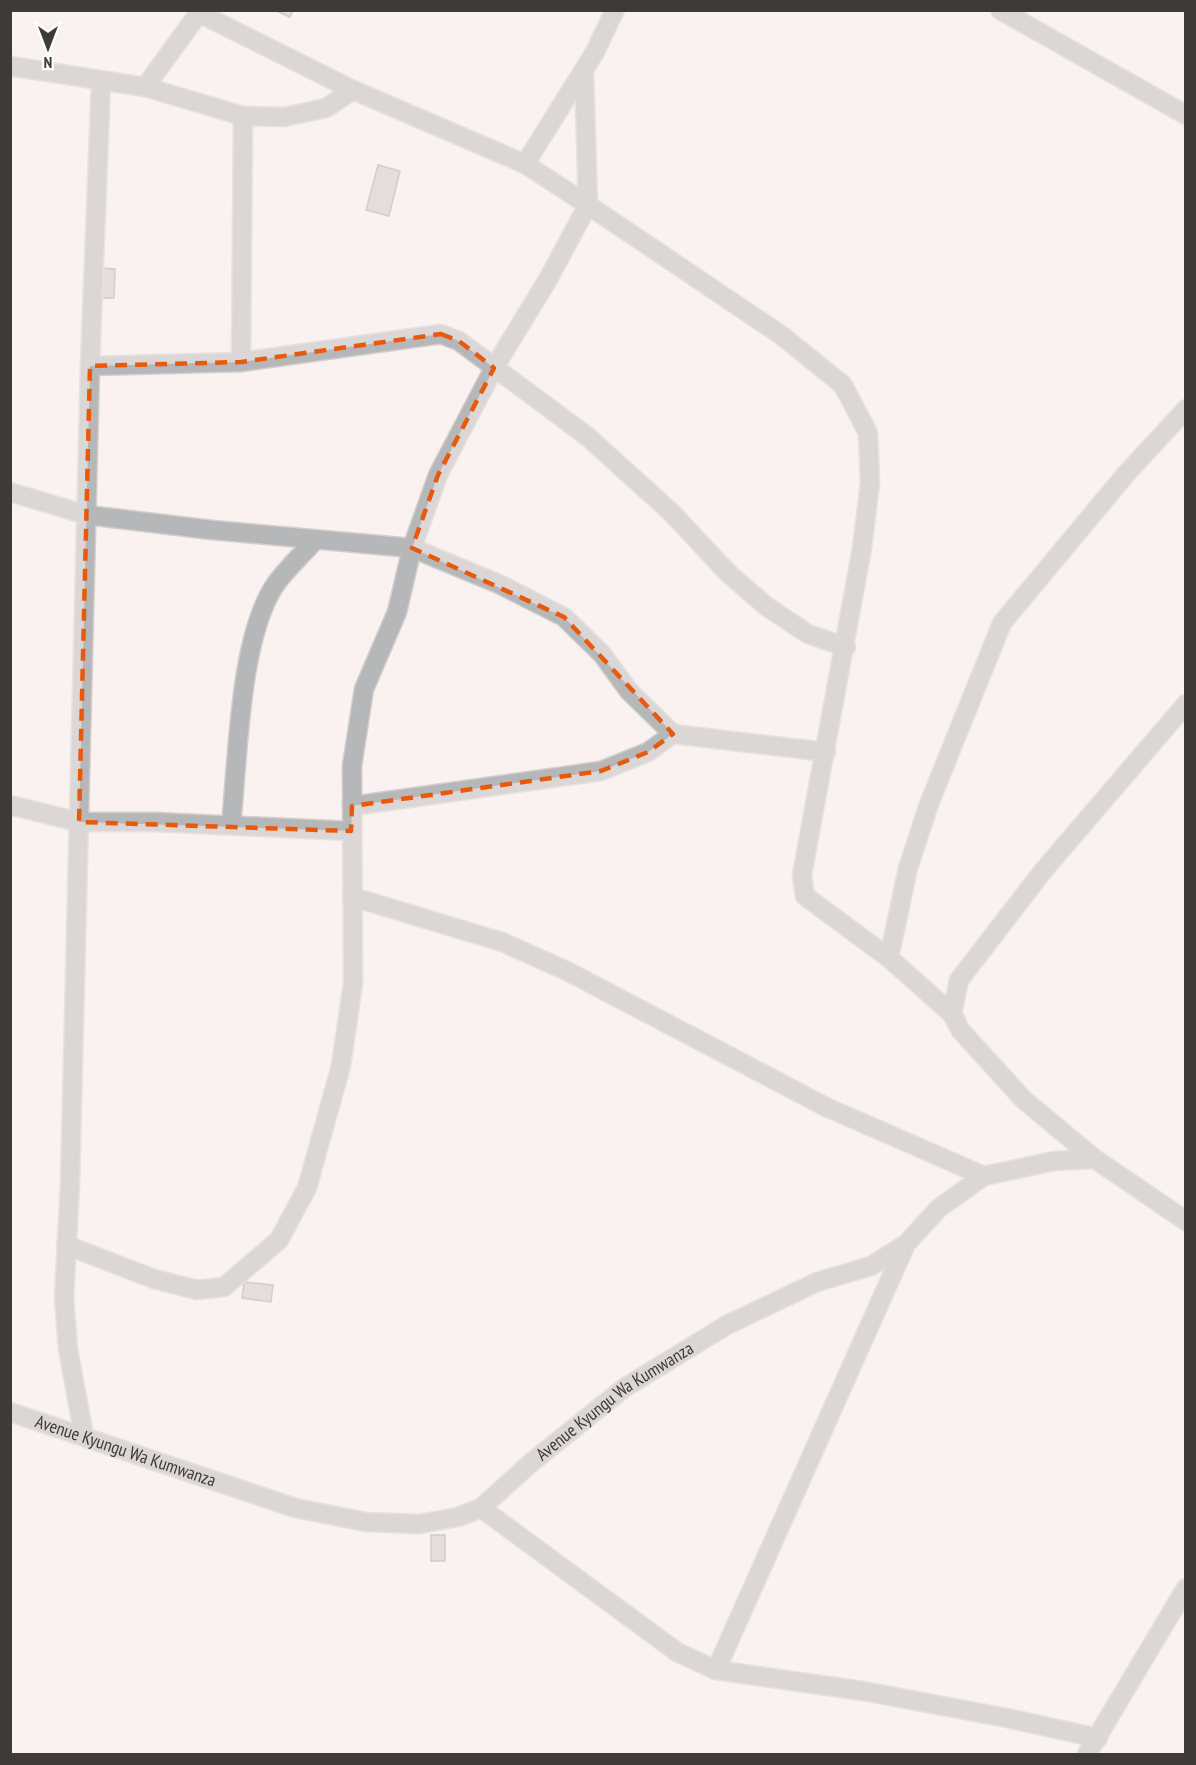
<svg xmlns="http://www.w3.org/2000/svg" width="1196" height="1765" font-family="'PT Sans Narrow',sans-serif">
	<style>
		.building { fill: #cac4c2; stroke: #a39d9b; stroke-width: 1.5 }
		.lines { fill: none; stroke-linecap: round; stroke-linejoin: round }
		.street-casing { stroke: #d3cdcb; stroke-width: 21 }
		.street { stroke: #b6b7b9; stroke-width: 18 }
		.marked { fill: none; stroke: #e8590c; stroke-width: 4.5; stroke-dasharray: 12 8; stroke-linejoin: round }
		.labels { text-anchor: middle; stroke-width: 4.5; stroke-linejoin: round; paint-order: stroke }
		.street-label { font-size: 18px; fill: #3d3a39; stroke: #fff }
	</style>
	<rect width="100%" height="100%" fill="#f9f2f0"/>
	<!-- building -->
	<path class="building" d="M 274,10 L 293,10 L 290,17 Z
		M 378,165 L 400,171 L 389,216 L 366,210 Z
		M 102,268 L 115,269 L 114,298 L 100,298 Z
		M 244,1282 L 273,1285 L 271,1302 L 242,1298 Z
		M 431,1535 L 445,1535 L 445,1561 L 431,1561 Z"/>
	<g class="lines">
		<defs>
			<g id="street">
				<path d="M 1000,10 L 1186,115"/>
				<path d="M 10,66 L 145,87 L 243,116 L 284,117 L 326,108 L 353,90"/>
				<path d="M 584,71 L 588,205 L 781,335 L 843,385 L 868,433 L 870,483 L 862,548 L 802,875 L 805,896 L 889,958 L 952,1014 L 961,1031 L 1024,1100 L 1095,1159 L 1186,1221"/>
				<path d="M 145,87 L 201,10"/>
				<path d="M 525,164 L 595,52 L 615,10"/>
				<path d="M 241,362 L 243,116"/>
				<path d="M 90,366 L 241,362 L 441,334 L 459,341 L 588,437 L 672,513 L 728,573 L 766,606 L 808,634 L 846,647"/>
				<path d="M 10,492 L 87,515 L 212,530 L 412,548 L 499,584 L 564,617 L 602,654 L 629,691 L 673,734 L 826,752"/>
				<path d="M 10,805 L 79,822 L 155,822 L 351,831"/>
				<path d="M 352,806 L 601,771 L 648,752 L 673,734"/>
				<path d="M 231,825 C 238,759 239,639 275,585 C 286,569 302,555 315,540"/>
				<path d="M 353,897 L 502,942 L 567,971 L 826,1107 L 984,1176"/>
				<path d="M 889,958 L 908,868 L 929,804 L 1002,623 L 1126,474 L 1186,409"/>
				<path d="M 952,1014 L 959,980 L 1043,871 L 1186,704"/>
				<path d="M 66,1245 L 154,1279 L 197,1290 L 224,1287 L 279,1240 L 307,1188 L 341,1066 L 353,983 L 352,766 L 364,689 L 397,612 L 412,548 L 438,475 L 494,368 L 547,281 L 588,205 L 525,164 L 353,90 L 199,13"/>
				<path id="s1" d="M 10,1412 L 295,1508 L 366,1522 L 419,1524 L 458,1517 L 481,1508 L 532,1462 L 624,1388 L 727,1325 L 817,1282 L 871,1266 L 906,1244 L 939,1208 L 984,1176 L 1054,1161 L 1095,1159"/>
				<path d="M 84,1436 L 68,1349 L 64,1298 L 70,1184 L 90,366 L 101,81"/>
				<path d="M 481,1508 L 677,1652 L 716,1670 L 863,1691 L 1007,1718 L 1098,1738"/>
				<path d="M 716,1670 L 906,1244"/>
				<path d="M 1087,1754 L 1186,1588"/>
			</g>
		</defs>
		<!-- street casing -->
		<use href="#street" class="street-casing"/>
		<!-- street -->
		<use href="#street" class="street"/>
	</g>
	<!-- marked area -->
	<path d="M0 0H1196V1765H0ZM 441,334 L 459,341 L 494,368 L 438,475 L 412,548 L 564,617 L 673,734 L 648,752 L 601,771 L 352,806 L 351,831 L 79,822 L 90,366 L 241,362 Z" fill="#f9f2f0" fill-opacity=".55" fill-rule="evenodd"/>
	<path class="marked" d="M 441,334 L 459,341 L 494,368 L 438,475 L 412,548 L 564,617 L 673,734 L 648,752 L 601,771 L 352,806 L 351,831 L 79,822 L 90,366 L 241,362 Z"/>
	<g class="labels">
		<!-- street labels -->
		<g class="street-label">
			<text dy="6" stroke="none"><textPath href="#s1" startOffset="662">Avenue Kyungu Wa Kumwanza</textPath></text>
			<text dy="6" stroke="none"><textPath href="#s1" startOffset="122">Avenue Kyungu Wa Kumwanza</textPath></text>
		</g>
	</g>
	<!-- border -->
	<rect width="1196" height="1765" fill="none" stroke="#3d3a39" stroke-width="24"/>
	<!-- north arrow -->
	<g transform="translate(48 48) rotate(180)" stroke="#ffffff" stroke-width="4.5" paint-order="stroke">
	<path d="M0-4.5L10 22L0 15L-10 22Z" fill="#3d3a39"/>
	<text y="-9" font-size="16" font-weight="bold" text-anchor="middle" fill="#3d3a39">N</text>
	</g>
</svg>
